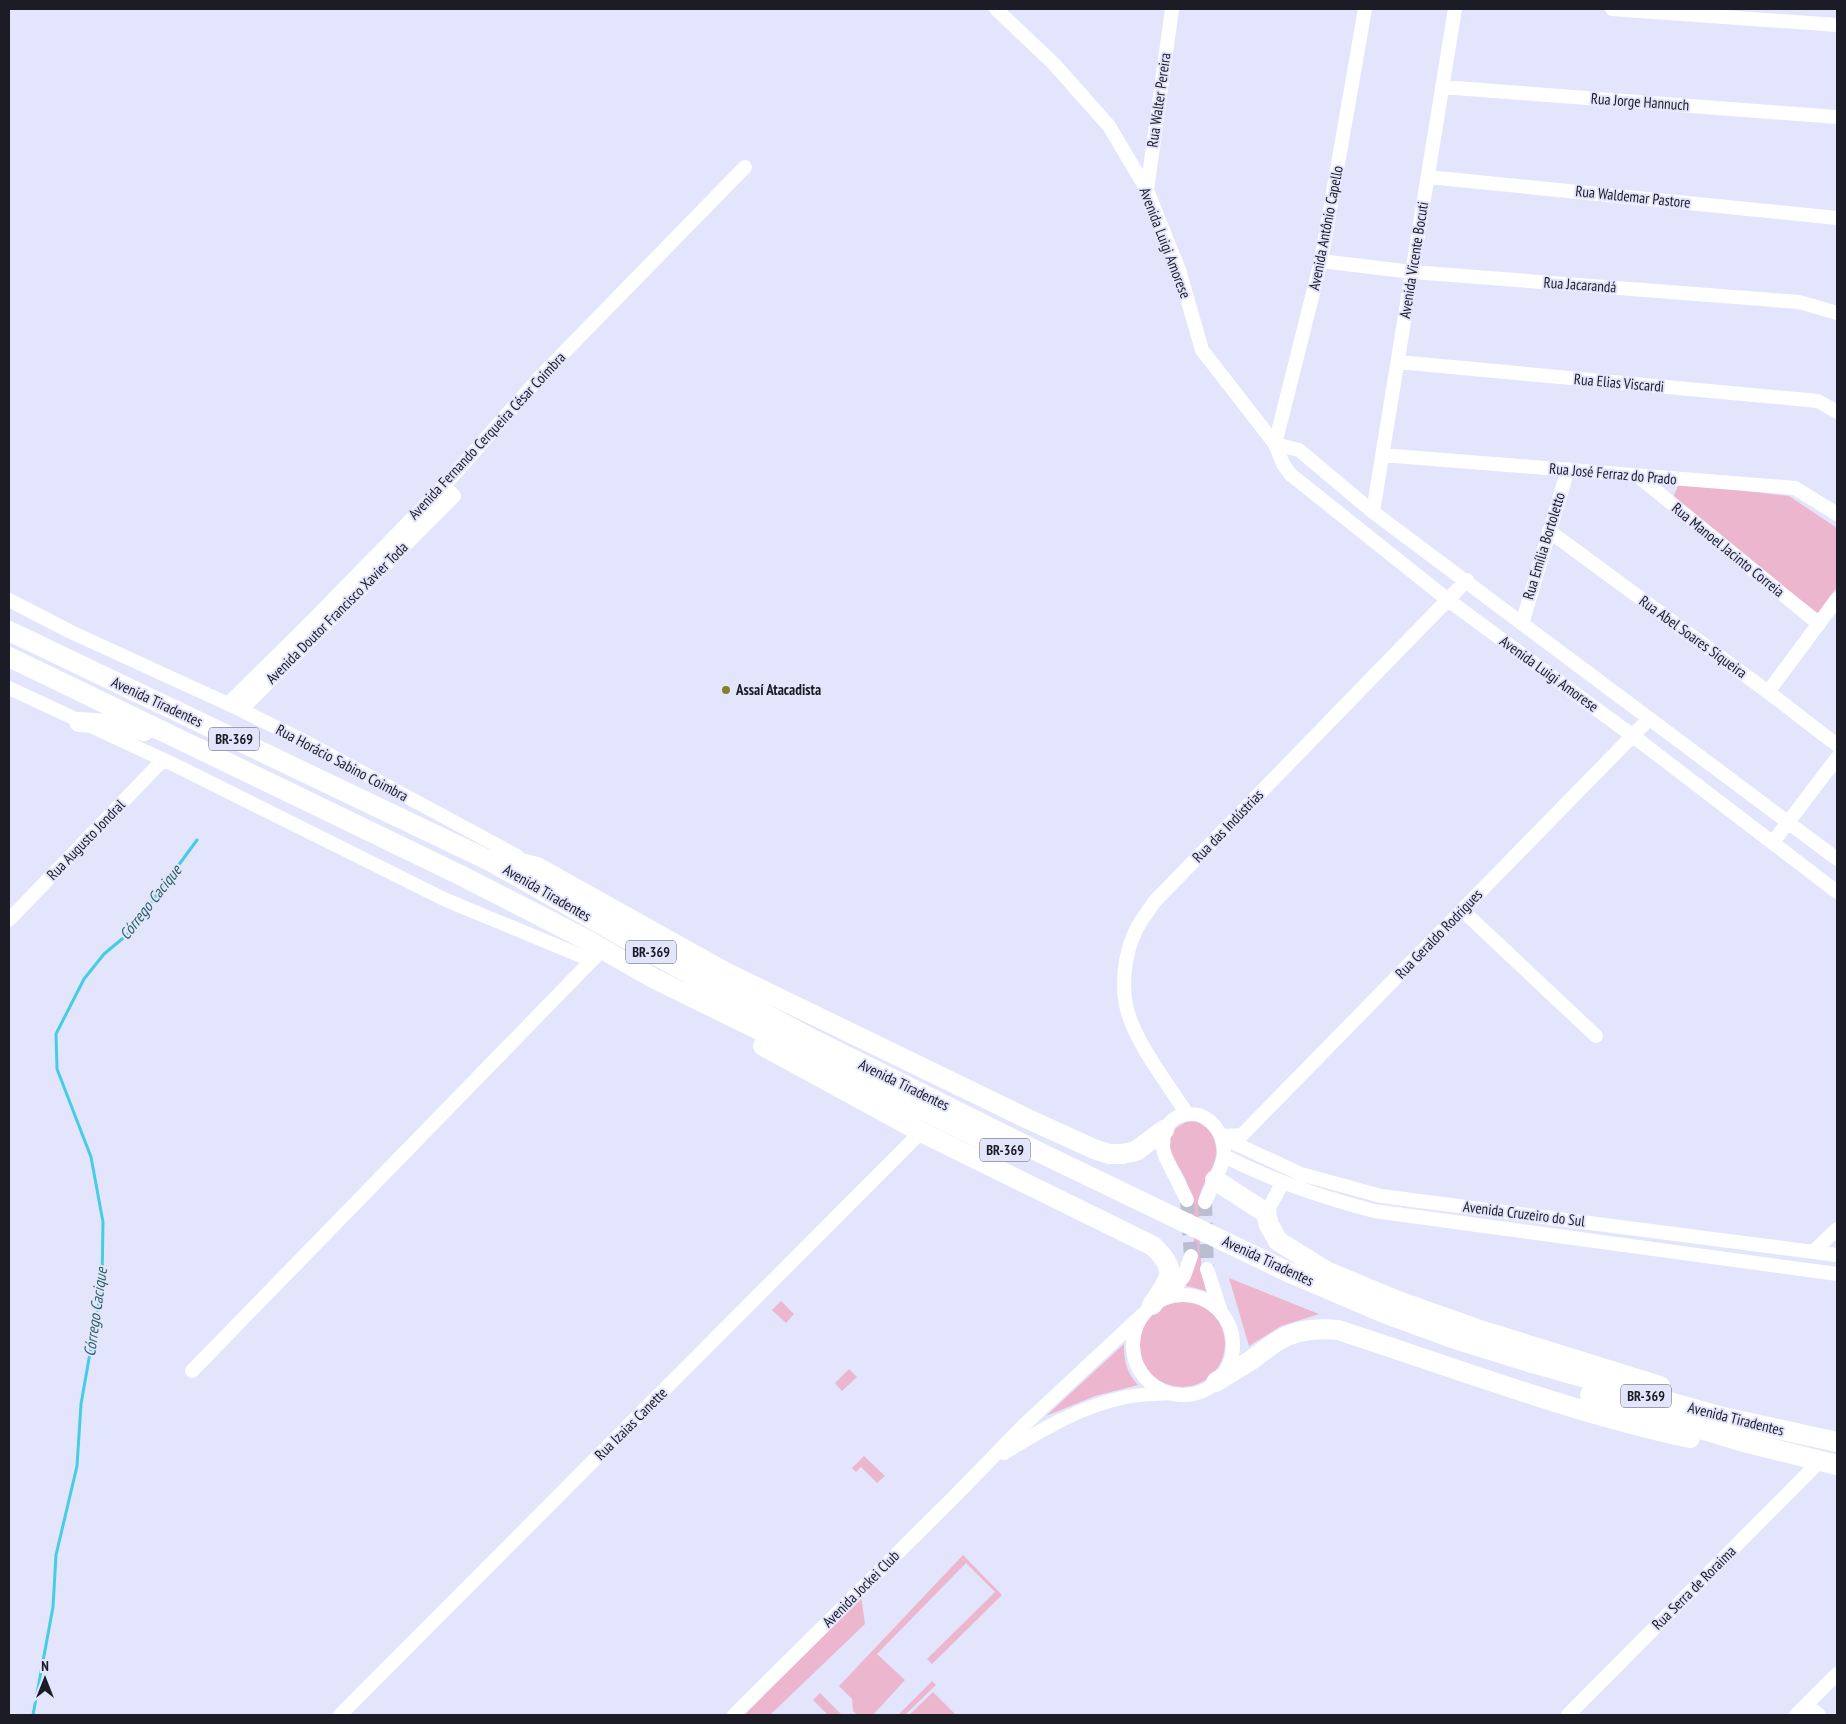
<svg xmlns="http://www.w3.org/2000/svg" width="1846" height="1724" font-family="'PT Sans Narrow',sans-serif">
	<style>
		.green { fill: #ecb6cf }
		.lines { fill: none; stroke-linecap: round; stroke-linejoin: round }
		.stream { stroke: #46cde4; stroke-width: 3 }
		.minor-tunnel { stroke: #bbbdd1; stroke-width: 14; stroke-dasharray: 14 7; stroke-linecap: butt }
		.minor { stroke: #fff; stroke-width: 14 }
		.highway { stroke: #fff; stroke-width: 20 }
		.poi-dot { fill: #828129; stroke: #e3e5fc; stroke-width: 2 }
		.labels { text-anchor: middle; stroke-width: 4; stroke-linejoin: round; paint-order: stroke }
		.shield { fill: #e3e5fc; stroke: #575866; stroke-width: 1 }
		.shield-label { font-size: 14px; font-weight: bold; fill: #1b1c26 }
		.street-label { font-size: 15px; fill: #1b1c26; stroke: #e3e5fc }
		.poi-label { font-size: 15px; font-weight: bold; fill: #1b1c26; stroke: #e3e5fc; text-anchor: start }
		.water-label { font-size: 16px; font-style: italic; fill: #2a616b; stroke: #e3e5fc }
	</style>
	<rect width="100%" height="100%" fill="#e3e5fc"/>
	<!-- green -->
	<path class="green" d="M 1679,483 L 1789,496 L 1837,528 L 1837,587 L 1818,613 L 1671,503 Z
		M 1197,1121 C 1205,1125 1210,1128 1213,1136 C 1224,1163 1204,1174 1199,1198 C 1197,1205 1199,1214 1199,1222 C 1200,1245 1200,1268 1206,1291 L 1183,1285 L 1195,1260 L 1191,1194 L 1185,1178 L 1174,1159 L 1170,1149 L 1170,1138 L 1176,1128 L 1186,1122 Z
		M 1229,1278 L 1319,1314 L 1281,1326 L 1249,1346 Z
		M 781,1301 L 794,1314 L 786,1323 L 772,1310 Z
		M1139 1344a43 43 0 1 1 86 0a43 43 0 1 1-86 0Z
		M 1124,1344 C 1124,1361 1126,1372 1138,1385 L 1095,1396 L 1046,1416 Z
		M 849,1369 L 857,1377 L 842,1391 L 835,1383 Z
		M 864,1456 L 885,1476 L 877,1483 L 861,1467 L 856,1472 L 852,1468 Z
		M 963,1555 L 1002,1595 L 932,1664 L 927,1659 L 995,1592 L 966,1563 L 877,1654 L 905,1680 L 873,1715 L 857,1715 L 853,1711 L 852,1699 L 839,1686 Z
		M 861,1596 L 865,1624 L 770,1715 L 739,1715 Z
		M 932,1681 L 936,1685 L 905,1715 L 898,1715 Z
		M 933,1692 L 956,1715 L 909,1715 Z
		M 820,1693 L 842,1715 L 828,1715 L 813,1700 Z"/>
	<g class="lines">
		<!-- stream -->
		<path class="stream" d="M 33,1715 L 53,1607 L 56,1555 L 77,1466 L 81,1404 L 102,1285 L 103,1222 L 91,1157 L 57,1069 L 56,1034 L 84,979 L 104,954 L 128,934 L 197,840"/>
		<!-- minor-tunnel -->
		<path class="minor-tunnel" d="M 1187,1200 L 1191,1256
			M 1205,1202 L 1207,1269"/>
		<!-- minor -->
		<path class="minor" d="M 996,9 L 1054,64 L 1109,126 L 1147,190 L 1179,270 L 1202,350 L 1275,444 L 1283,464 L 1290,474 L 1448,600 L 1633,736 L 1837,892
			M 1612,9 L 1837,25
			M 1442,87 L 1837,117
			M 1428,177 L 1837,218
			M 1147,190 L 1172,9
			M 1321,261 L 1412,272 L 1799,302 L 1837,313
			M 1398,362 L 1818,401 L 1837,412
			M 1275,444 L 1299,450 L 1373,512 L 1837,859
			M 1275,444 L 1321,261 L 1365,9
			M 1382,455 L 1795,488 L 1837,514
			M 1638,476 L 1819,624
			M 1373,512 L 1455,9
			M 1549,531 L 1768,692 L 1837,745
			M 9,600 L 71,632 L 237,708 L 300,739 L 517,856
			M 1522,624 L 1568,469
			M 9,688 L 179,767 L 446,900 L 591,960
			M 1768,692 L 1837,599
			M 228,704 L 308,625 L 444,486 L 539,378 L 745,167
			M 241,710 L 454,496 L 444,486
			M 1773,842 L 1837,758
			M 1462,910 L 1596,1036
			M 9,920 L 163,760
			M 1187,1114 C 1169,1086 1139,1047 1129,1016 C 1120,990 1124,954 1136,930 C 1141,920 1149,910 1155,901 L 1467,580
			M 1222,1136 L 1242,1135 L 1649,719
			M 1221,1137 L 1301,1174 L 1381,1196 L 1837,1255
			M 1224,1156 C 1273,1181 1320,1197 1374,1211 L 1837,1274
			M 1187,1200 L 1165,1156 L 1163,1148 L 1164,1130 C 1167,1126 1172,1119 1177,1117 C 1203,1105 1226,1130 1224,1156 C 1222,1168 1210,1190 1205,1202
			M 1266,1213 L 1282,1184
			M 1813,1252 L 1837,1229
			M 1207,1269 L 1221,1312
			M1133 1345a50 50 0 1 1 100 0a50 50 0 1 1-100 0Z
			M 1167,1297 L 1184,1276 L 1191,1256
			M 192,1371 L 597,955
			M 1004,1453 C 1043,1429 1081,1406 1126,1397 C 1140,1394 1155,1394 1169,1393
			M 1807,1705 L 1819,1715
			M 340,1715 L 921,1132
			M 734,1715 L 953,1498 L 1024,1425 L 1143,1314
			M 1568,1715 L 1820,1461
			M 1796,1715 L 1837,1674"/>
		<!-- highway -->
		<path class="highway" d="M 9,631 L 492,862 L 659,957 L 812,1039 L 1051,1158 L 1288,1272 L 1384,1313 L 1458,1340 L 1532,1363 L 1723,1417 L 1837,1442
			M 9,657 L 460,875 L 585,939 L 653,978 L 1006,1151
			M 79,722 L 122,725 L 144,731
			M 497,857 L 537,867 L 725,972 L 1028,1119 L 1094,1149 L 1109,1154 L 1122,1154 L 1136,1151 L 1164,1130
			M 763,1046 L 921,1132 L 1153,1246 C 1179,1271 1170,1279 1152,1305
			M 1215,1180 L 1266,1213 L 1269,1225 L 1278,1241 L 1326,1271 L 1398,1301 L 1477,1329 L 1660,1386
			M 1216,1382 C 1228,1374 1241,1367 1253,1359 C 1261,1353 1269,1346 1278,1341 C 1296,1329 1317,1328 1338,1330 C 1455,1368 1570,1412 1690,1438
			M 1590,1395 L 1740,1441 L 1837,1465"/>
	</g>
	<!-- markers -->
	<circle class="poi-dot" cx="726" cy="690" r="5"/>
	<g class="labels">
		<!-- shield labels -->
		<g class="shield">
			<rect x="209" y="727.5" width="50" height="23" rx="4"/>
			<rect x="626" y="940.5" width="50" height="23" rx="4"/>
			<rect x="980" y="1138.5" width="50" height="23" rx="4"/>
			<rect x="1621" y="1384.5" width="50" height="23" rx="4"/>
		</g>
		<g class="shield-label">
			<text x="234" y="744">BR-369</text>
			<text x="651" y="957">BR-369</text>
			<text x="1005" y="1155">BR-369</text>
			<text x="1646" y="1401">BR-369</text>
		</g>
		<!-- street labels -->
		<g class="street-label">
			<text transform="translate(1159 100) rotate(-82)" y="5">Rua Walter Pereira</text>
			<text transform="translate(1640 102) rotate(4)" y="5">Rua Jorge Hannuch</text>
			<text transform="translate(1633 197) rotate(6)" y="5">Rua Waldemar Pastore</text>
			<text transform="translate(1326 228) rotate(-79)" y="5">Avenida Antônio Capello</text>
			<text transform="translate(1165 243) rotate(69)" y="5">Avenida Luigi Amorese</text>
			<text transform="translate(1414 260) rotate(-81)" y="5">Avenida Vicente Bocuti</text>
			<text transform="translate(1580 285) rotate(4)" y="5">Rua Jacarandá</text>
			<text transform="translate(1619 383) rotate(5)" y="5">Rua Elias Viscardi</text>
			<text transform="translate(487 436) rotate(-47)" y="5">Avenida Fernando Cerqueira César Coimbra</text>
			<text transform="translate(1613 474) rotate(5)" y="5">Rua José Ferraz do Prado</text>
			<text transform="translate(1544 546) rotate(-73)" y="5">Rua Emília Bortoletto</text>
			<text transform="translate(1728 550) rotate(39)" y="5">Rua Manoel Jacinto Correia</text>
			<text transform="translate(337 613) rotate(-45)" y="5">Avenida Doutor Francisco Xavier Toda</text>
			<text transform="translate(1693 637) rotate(36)" y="5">Rua Abel Soares Siqueira</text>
			<text transform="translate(1549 674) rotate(36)" y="5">Avenida Luigi Amorese</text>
			<text transform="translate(157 702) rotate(25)" y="5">Avenida Tiradentes</text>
			<text transform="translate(342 763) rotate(28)" y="5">Rua Horácio Sabino Coimbra</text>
			<text transform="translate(1228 826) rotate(-46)" y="5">Rua das Indústrias</text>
			<text transform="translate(86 840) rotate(-46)" y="5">Rua Augusto Jondral</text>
			<text transform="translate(547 893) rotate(30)" y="5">Avenida Tiradentes</text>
			<text transform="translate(1439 934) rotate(-46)" y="5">Rua Geraldo Rodrigues</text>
			<text transform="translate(904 1085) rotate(26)" y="5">Avenida Tiradentes</text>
			<text transform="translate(1524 1214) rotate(7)" y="5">Avenida Cruzeiro do Sul</text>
			<text transform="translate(1268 1261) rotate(25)" y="5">Avenida Tiradentes</text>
			<text transform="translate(1736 1419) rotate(14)" y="5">Avenida Tiradentes</text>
			<text transform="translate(631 1424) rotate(-45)" y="5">Rua Izaias Canette</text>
			<text transform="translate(1694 1588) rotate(-45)" y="5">Rua Serra de Roraima</text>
			<text transform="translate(861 1589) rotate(-45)" y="5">Avenida Jockei Club</text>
		</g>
		<!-- poi labels -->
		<g class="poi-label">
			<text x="736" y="695">Assaí Atacadista</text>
		</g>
		<!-- water labels -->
		<g class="water-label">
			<text transform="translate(150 902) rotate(-52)" y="6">Córrego Cacique</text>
			<text transform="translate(95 1312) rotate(-82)" y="6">Córrego Cacique</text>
		</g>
	</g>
	<!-- border -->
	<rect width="1846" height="1724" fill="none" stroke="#1b1c26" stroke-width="20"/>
	<!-- north arrow -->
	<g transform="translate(45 1679)" stroke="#e3e5fc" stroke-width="4" paint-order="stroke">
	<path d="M0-4L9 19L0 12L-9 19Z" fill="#1b1c26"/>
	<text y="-8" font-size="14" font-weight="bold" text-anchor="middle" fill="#1b1c26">N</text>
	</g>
</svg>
